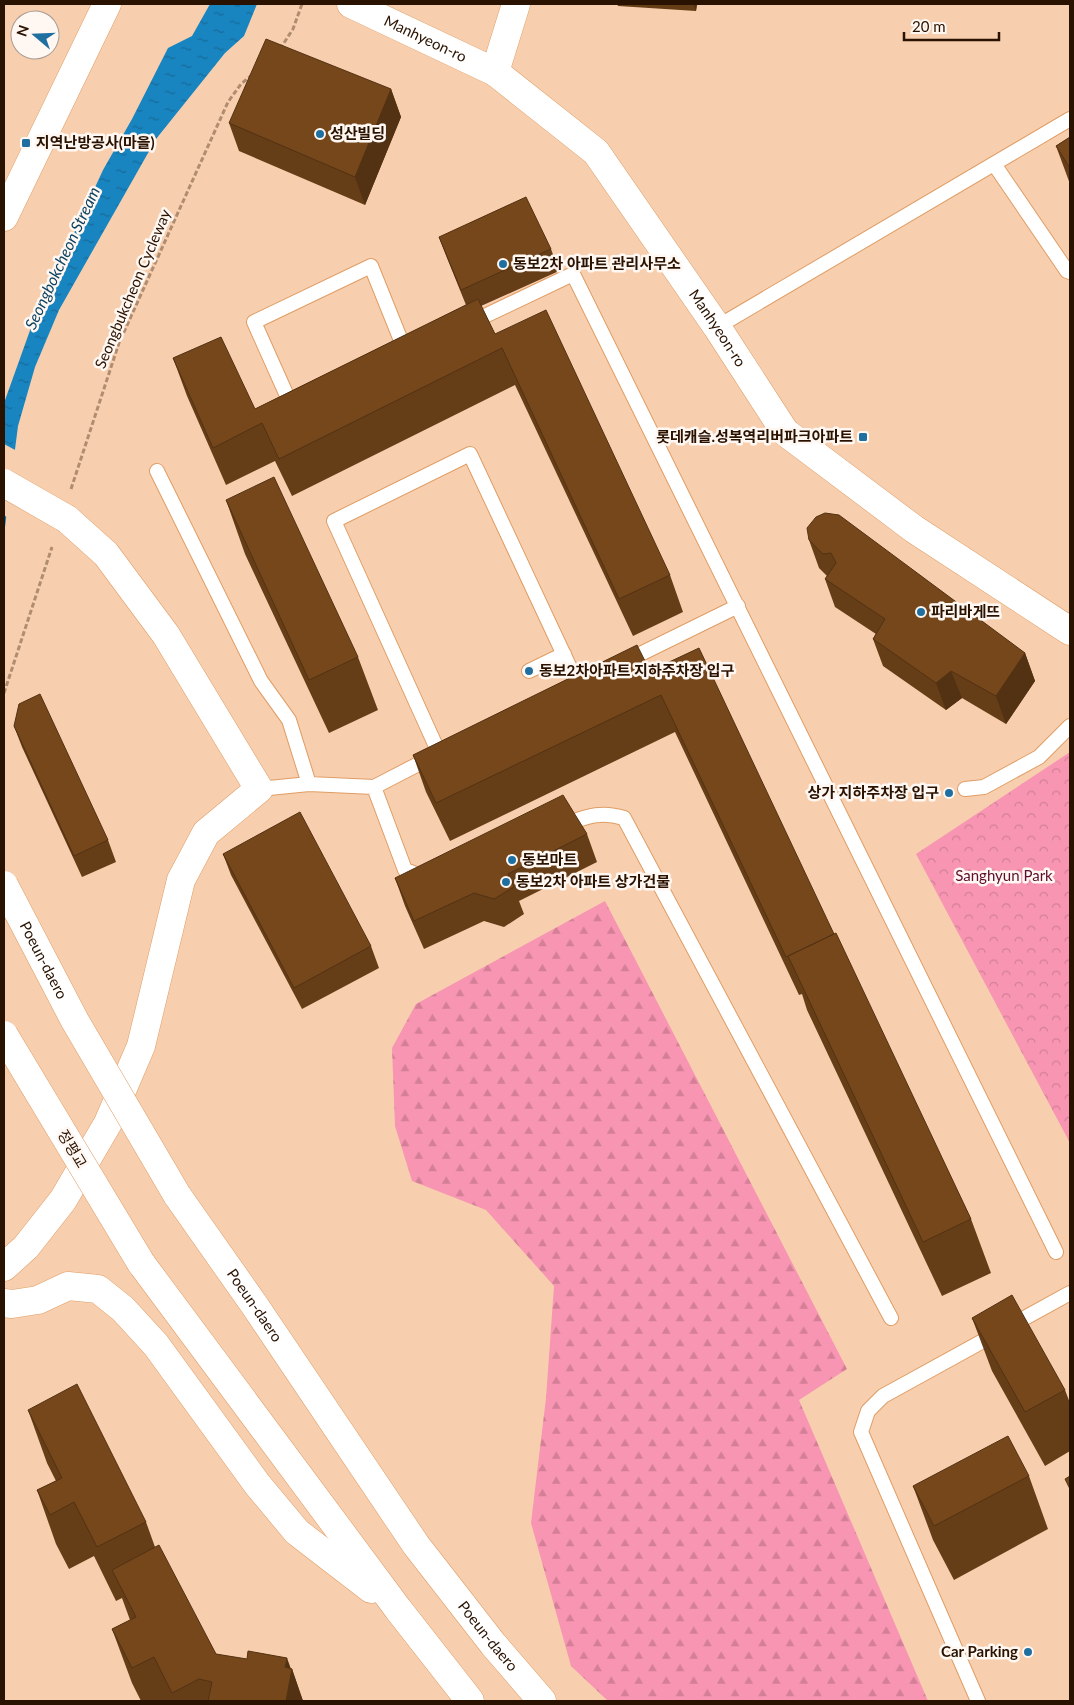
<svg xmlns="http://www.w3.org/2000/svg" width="1074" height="1705" font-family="Lato,'Noto Sans KR',sans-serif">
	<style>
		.forest { fill: url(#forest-firs) }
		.park { fill: url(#park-crowns) }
		.water { fill: url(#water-ripples) }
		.pier { fill: #f8cfae }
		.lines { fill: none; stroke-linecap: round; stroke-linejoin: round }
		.service-casing { stroke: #df9d65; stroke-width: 16 }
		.minor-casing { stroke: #df9d65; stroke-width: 29 }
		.tertiary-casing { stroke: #df9d65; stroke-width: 29 }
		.primary-casing { stroke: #df9d65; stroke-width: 29 }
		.path { stroke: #b08d71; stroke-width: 3; stroke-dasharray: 5 2.5; stroke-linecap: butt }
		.service { stroke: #fff; stroke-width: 14 }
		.minor { stroke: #fff; stroke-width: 28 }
		.tertiary { stroke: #fff; stroke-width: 28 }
		.primary { stroke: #fff; stroke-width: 28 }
		.minor-bridge-casing { stroke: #df9d65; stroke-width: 29; stroke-linecap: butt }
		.primary-bridge-casing { stroke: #df9d65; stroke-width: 29; stroke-linecap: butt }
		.minor-bridge { stroke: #fff; stroke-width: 28 }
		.primary-bridge { stroke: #fff; stroke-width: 28 }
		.wall { fill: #653d17 }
		.shaded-wall { fill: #523213 }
		.building { fill: #75471b; stroke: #523213 }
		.poi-dot { fill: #1f70a1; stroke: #fff7f2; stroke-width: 2 }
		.labels { text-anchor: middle; stroke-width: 5; stroke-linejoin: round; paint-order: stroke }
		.street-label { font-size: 15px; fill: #2a1200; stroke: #fff7f2 }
		.poi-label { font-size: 15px; font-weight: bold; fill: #2a1200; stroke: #fff7f2; text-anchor: start }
		.park-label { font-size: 15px; fill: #5d0d2f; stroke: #fff7f2 }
		.water-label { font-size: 16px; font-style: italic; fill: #0c4261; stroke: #fff7f2 }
	</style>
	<defs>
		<pattern id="forest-firs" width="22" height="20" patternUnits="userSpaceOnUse" patternTransform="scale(1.25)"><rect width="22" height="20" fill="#f795b2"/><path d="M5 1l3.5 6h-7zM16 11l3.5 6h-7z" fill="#d47f97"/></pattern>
		<pattern id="park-crowns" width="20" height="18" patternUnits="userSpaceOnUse" patternTransform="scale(1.25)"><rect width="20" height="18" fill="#f795b2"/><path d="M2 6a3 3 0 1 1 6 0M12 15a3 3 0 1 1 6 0" fill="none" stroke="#d47f97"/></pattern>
		<pattern id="water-ripples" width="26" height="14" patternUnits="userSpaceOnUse" patternTransform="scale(1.25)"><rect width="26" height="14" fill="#1884c0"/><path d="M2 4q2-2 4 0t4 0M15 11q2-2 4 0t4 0" fill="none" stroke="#166b9a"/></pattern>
	</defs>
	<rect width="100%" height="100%" fill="#f8cfae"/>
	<!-- forest -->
	<path class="forest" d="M 605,901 L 847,1369 L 799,1400 L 928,1701 L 608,1701 L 571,1666 L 531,1523 L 546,1398 L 554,1286 L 486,1210 L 412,1181 L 395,1126 L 392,1048 L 416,1004 Z"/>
	<!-- park -->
	<path class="park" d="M 1070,752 L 1070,1143 L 916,854 Z"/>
	<!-- water -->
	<path class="water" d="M 210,4 L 257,4 L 244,36 L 225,53 L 156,139 L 59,310 L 35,367 L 18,426 L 4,535 L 4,403 L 33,322 L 103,170 L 132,119 L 168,48 L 192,36 Z"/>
	<!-- pier -->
	<path class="pier" d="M 4,444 L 17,451 L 8,518 L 4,515 Z"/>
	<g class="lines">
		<defs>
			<path id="service" d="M 994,164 L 1067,271 L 1070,272
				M 470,323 L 573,274 L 1056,1252
				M 717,327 L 1070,119
				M 295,405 L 292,407 L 254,322 L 371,266 L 406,353
				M 157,471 L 261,681 L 289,720 L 309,784
				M 624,662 L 738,606
				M 529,671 L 564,654
				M 439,753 L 334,521 L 470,454 L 578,685
				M 374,787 L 405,870 L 419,875 L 426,872
				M 259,789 L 309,784 L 374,787 L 432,757
				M 965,789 L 984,787 L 1039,757 L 1070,726
				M 560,826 C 584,818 598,810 624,818 L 891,1318
				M 978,1701 L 861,1432 L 868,1411 L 883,1396 L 1070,1293"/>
			<path id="minor" d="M 4,1267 L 26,1247 L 63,1200 L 108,1123 L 141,1046 L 181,880 L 206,833 L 259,789 L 166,635 L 106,554 L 67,519"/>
			<g id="tertiary">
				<path id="s1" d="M 351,4 L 495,72 L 596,152 L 717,327 L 785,432 L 914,529 L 1070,631"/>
				<path d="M 495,72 L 516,4"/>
				<path d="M 4,217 L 107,4"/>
			</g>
			<g id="primary">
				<path id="s2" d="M 177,1195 L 255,1306 L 416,1545 L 493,1644 L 542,1701"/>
				<path d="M 141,1263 L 398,1609 L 470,1701"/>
				<path d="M 4,1303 L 12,1304 L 38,1300 L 68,1286 L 98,1289 L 123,1309 L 156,1345 L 257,1484 L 297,1532 L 371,1589"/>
			</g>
		</defs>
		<!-- service casing -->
		<use href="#service" class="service-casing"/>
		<!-- minor casing -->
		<use href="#minor" class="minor-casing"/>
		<!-- tertiary casing -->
		<use href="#tertiary" class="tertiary-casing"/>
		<!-- primary casing -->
		<use href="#primary" class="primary-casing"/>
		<!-- path -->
		<path class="path" d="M 280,49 L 293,29 L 302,4
			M 71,489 L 119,343 L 228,102 L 241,84 L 252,75
			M 4,693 L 52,547"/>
		<!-- service -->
		<use href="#service" class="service"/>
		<!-- minor -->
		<use href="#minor" class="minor"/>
		<!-- tertiary -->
		<use href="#tertiary" class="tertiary"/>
		<!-- primary -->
		<use href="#primary" class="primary"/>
		<defs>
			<path id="minor-bridge" d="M 4,483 L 67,519"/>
			<g id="primary-bridge">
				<path id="s3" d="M 4,885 L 75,1021 L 177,1195"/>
				<path d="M 4,1035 L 141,1263"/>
			</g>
		</defs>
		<!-- minor-bridge casing -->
		<use href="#minor-bridge" class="minor-bridge-casing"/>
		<!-- primary-bridge casing -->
		<use href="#primary-bridge" class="primary-bridge-casing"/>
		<!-- minor-bridge -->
		<use href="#minor-bridge" class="minor-bridge"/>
		<!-- primary-bridge -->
		<use href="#primary-bridge" class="primary-bridge"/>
	</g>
	<!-- wall -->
	<path class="wall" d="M 617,4 L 697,4 L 696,11 L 618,6 Z
		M 391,89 L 401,117 L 365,205 L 239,151 L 229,123 Z
		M 1070,137 L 1070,184 L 1056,146 Z
		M 439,237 L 551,249 L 559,271 L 481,306 L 495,334 L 670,575 L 683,612 L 633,636 L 515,385 L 292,496 L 275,461 L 226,485 L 187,396 L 173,358 L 255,409 L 466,305 L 447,258 Z
		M 226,500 L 358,657 L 378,710 L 329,733 L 245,554 Z
		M 809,540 L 1025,653 L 1035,681 L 1006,724 L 962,698 L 946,710 L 883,666 L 873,639 L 876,634 L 835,607 L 825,579 L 827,576 L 819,568 Z
		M 650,671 L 834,934 L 971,1219 L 991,1273 L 942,1296 L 807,1010 L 802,994 L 799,995 L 675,732 L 450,841 L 426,792 L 413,755 Z
		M 14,726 L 108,840 L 116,862 L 82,877 L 22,747 Z
		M 587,834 L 597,862 L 519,901 L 524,914 L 504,927 L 484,921 L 424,949 L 405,906 L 395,878 Z
		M 223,854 L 371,946 L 379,968 L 302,1009 L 231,875 Z
		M 972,1318 L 1065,1390 L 1070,1403 L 1070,1451 L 1045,1466 L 992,1371 Z
		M 28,1410 L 146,1522 L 155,1547 L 216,1654 L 292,1669 L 303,1701 L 141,1701 L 132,1683 L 112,1629 L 130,1620 L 122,1598 L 116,1601 L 94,1556 L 69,1569 L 56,1544 L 37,1490 L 56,1481 L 47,1463 Z
		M 1029,1476 L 1048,1529 L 954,1580 L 933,1540 L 913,1486 Z"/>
	<!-- shaded-wall -->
	<path class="shaded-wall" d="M 693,4 L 697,4 L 696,11 Z
		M 391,89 L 401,117 L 365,205 L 355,177 Z
		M 1025,653 L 1035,681 L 1006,724 L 996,696 Z
		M 951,671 L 962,698 L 946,710 L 936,683 Z
		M 287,1658 L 291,1669 L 292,1669 L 303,1701 L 286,1701 L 285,1667 Z"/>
	<!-- building -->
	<path class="building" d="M 266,39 L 391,89 L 355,177 L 229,123 Z
		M 1070,137 L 1070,168 L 1056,146 Z
		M 526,197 L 551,249 L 461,290 L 439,237 Z
		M 478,299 L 495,334 L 546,310 L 670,575 L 619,599 L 502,348 L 279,459 L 262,423 L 213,448 L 173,358 L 221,337 L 255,409 Z
		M 274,477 L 358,657 L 309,680 L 226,500 Z
		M 825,513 L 839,515 L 1025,653 L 996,696 L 951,671 L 936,683 L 873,639 L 885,619 L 825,579 L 836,563 L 831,553 L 823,554 L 809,540 L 807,528 L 816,517 Z
		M 637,645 L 650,671 L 699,648 L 834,934 L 786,957 L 661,695 L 436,803 L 413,755 Z
		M 40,694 L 108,840 L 74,856 L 14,726 L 19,704 Z
		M 563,795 L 587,834 L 508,874 L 514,887 L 494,899 L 474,893 L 414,921 L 395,878 Z
		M 300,812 L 371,946 L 294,988 L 223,854 Z
		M 836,933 L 971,1219 L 923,1242 L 788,956 Z
		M 1012,1295 L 1065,1390 L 1025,1412 L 972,1318 Z
		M 77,1384 L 146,1522 L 97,1547 L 74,1502 L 50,1515 L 37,1490 L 62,1478 L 28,1410 Z
		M 1008,1436 L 1029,1476 L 934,1526 L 913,1486 Z
		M 1070,1476 L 1070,1489 L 1065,1479 Z
		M 159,1545 L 216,1654 L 247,1659 L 248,1651 L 287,1658 L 285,1667 L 292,1669 L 286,1701 L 208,1701 L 212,1682 L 199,1679 L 172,1693 L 154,1657 L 132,1668 L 112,1629 L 136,1617 L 112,1570 Z"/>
	<!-- markers -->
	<g class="poi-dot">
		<circle cx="320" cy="134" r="5"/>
		<rect x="21" y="138" width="10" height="10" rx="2.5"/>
		<circle cx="503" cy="264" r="5"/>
		<rect x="858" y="432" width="10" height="10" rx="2.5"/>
		<circle cx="921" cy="612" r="5"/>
		<circle cx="529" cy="671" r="5"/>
		<circle cx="949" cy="793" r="5"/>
		<circle cx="512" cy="860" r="5"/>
		<circle cx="506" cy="882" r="5"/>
		<circle cx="1028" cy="1652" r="5"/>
	</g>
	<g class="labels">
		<!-- street labels -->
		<g class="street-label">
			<text dy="5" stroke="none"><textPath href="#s1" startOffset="82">Manhyeon-ro</textPath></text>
			<text transform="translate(133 289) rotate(-67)" y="5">Seongbukcheon Cycleway</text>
			<text dy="5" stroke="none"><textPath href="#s1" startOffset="502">Manhyeon-ro</textPath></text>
			<text dy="5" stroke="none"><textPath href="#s3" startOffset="85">Poeun-daero</textPath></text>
			<text transform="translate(72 1149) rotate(59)" y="5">정평교</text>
			<text dy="5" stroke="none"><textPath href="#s2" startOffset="135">Poeun-daero</textPath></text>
			<text dy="5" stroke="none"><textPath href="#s2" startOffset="540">Poeun-daero</textPath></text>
		</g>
		<!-- poi labels -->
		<g class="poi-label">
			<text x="330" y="139">성산빌딩</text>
			<text x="36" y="148">지역난방공사(마을)</text>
			<text x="513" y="269">동보2차 아파트 관리사무소</text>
			<text x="853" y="442" text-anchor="end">롯데캐슬.성복역리버파크아파트</text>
			<text x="931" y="617">파리바게뜨</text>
			<text x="539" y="676">동보2차아파트 지하주차장 입구</text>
			<text x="939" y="798" text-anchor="end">상가 지하주차장 입구</text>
			<text x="522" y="865">동보마트</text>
			<text x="516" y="887">동보2차 아파트 상가건물</text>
			<text x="1018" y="1657" text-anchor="end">Car Parking</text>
		</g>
		<!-- park labels -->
		<g class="park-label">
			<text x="1004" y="881">Sanghyun Park</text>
		</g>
		<!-- water labels -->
		<g class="water-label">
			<text transform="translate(62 258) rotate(-65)" y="6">Seongbokcheon Stream</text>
		</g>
	</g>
	<!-- border -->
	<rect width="1074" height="1705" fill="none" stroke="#2a1200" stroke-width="10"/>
	<!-- north arrow -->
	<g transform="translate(35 35) rotate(289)"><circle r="24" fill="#fff7f2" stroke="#aa9b91"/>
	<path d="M0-4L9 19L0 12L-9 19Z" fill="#1f70a1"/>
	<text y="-8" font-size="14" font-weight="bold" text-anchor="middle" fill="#2a1200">N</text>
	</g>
	<!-- scale -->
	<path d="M904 32v8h95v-8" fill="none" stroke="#2a1200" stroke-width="2.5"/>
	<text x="912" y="32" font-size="15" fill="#2a1200" stroke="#fff7f2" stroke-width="4" paint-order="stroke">20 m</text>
</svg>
